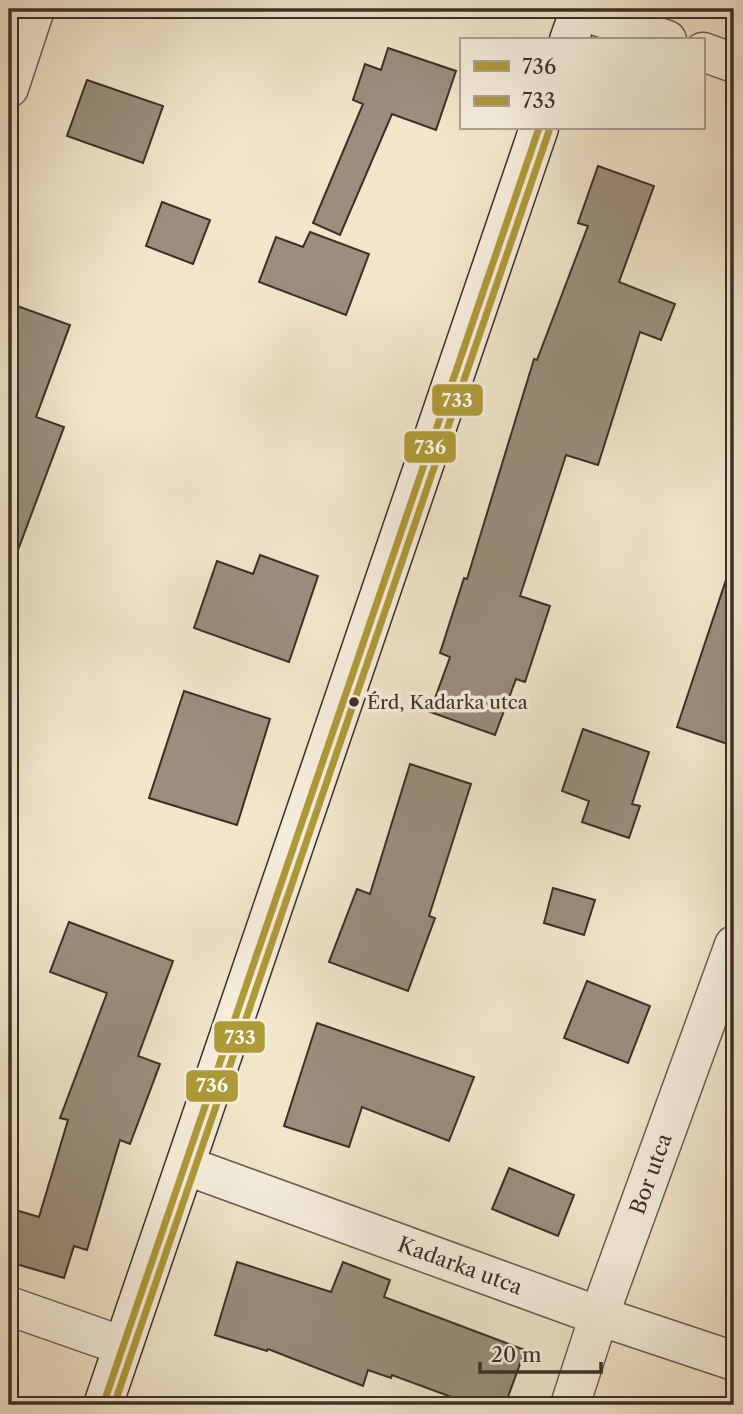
<svg xmlns="http://www.w3.org/2000/svg" width="743" height="1414" font-family="'Libre Caslon Text',serif">
	<style>
		.building { fill: #9a8e7d; stroke: #3c2f28; stroke-width: 2 }
		.lines { fill: none; stroke-linecap: round; stroke-linejoin: round }
		.street-casing { stroke: #695d51; stroke-width: 41 }
		.secondary-casing { stroke: #3c2f28; stroke-width: 41 }
		.street { stroke: #f6efde; stroke-width: 38 }
		.secondary { stroke: #f6efde; stroke-width: 38 }
		.bus-1-casing { stroke: #f6efde; stroke-width: 12 }
		.bus-2-casing { stroke: #f6efde; stroke-width: 12 }
		.bus-1 { stroke: #af9a38; stroke-width: 7 }
		.bus-2 { stroke: #af9a38; stroke-width: 7 }
		.bus-dot { fill: #3c2f28; stroke: #f6efde; stroke-width: 2.5 }
		.labels { text-anchor: middle; stroke-width: 7; stroke-linejoin: round; paint-order: stroke }
		.bus-label { font-size: 19px; fill: #3c2f28; stroke: #f6efde; text-anchor: start }
		.street-label { font-size: 21px; fill: #3c2f28; stroke: #f6efde }
		.line-badge { stroke: #f6efde; stroke-width: 2.5 }
		.badge-label { font-size: 19px; text-anchor: middle; font-weight: bold; fill: #fff }
	</style>
	<rect width="100%" height="100%" fill="#f1e6cc"/>
	<filter id="stains"><feTurbulence type="fractalNoise" baseFrequency=".00286" numOctaves="4"/><feColorMatrix values="0 0 0 0 .2 0 0 0 0 .09 0 0 0 0 .02 0 0 0 .5 -.17"/></filter>
	<radialGradient id="worn" r=".72"><stop offset=".6" stop-color="#630" stop-opacity="0"/><stop offset="1" stop-color="#630" stop-opacity=".3"/></radialGradient>
	<!-- building -->
	<path class="building" d="M 388,48 L 456,71 L 436,130 L 392,114 L 340,235 L 313,223 L 363,104 L 353,100 L 365,64 L 381,70 Z
		M 87,80 L 163,106 L 143,163 L 67,136 Z
		M 598,166 L 654,186 L 619,282 L 675,304 L 661,340 L 640,332 L 598,465 L 566,455 L 520,596 L 550,606 L 525,682 L 516,679 L 495,735 L 430,712 L 450,657 L 440,653 L 464,578 L 467,579 L 534,359 L 537,360 L 588,226 L 578,223 Z
		M 162,202 L 210,220 L 193,264 L 146,246 Z
		M 310,232 L 369,254 L 346,315 L 259,282 L 276,237 L 303,247 Z
		M 9,303 L 70,325 L 36,417 L 64,427 L 12,566 L 9,565 Z
		M 260,555 L 318,576 L 289,662 L 194,628 L 217,561 L 253,574 Z
		M 728,574 L 734,575 L 734,746 L 677,727 Z
		M 184,691 L 270,719 L 237,825 L 149,798 Z
		M 583,729 L 649,752 L 632,804 L 640,806 L 629,838 L 582,822 L 589,801 L 562,791 Z
		M 410,764 L 471,784 L 429,916 L 435,918 L 408,991 L 329,962 L 357,889 L 370,894 Z
		M 553,888 L 595,900 L 584,935 L 544,923 Z
		M 69,922 L 173,961 L 138,1056 L 160,1064 L 130,1144 L 120,1140 L 87,1250 L 74,1246 L 64,1278 L 9,1262 L 9,1208 L 39,1217 L 68,1120 L 60,1118 L 107,993 L 50,972 Z
		M 587,981 L 650,1006 L 628,1063 L 564,1038 Z
		M 317,1023 L 474,1077 L 449,1141 L 362,1107 L 349,1147 L 284,1126 Z
		M 509,1168 L 574,1195 L 558,1236 L 492,1209 Z
		M 237,1262 L 331,1292 L 343,1262 L 390,1280 L 384,1297 L 525,1350 L 505,1405 L 473,1405 L 392,1375 L 391,1378 L 368,1370 L 363,1386 L 268,1349 L 267,1351 L 215,1335 Z"/>
	<g class="lines">
		<defs>
			<path id="street" d="M 579,10 L 667,40
				M 703,52 L 734,63
				M 9,88 L 35,9
				M 187,1166 L 599,1316 L 734,1361
				M 9,1306 L 123,1346
				M 570,1405 L 599,1316 L 734,945"/>
			<path id="secondary" d="M 569,40 L 580,9
				M 103,1405 L 539,128"/>
		</defs>
		<!-- street casing -->
		<use href="#street" class="street-casing"/>
		<!-- secondary casing -->
		<use href="#secondary" class="secondary-casing"/>
		<!-- street -->
		<use href="#street" class="street"/>
		<!-- secondary -->
		<use href="#secondary" class="secondary"/>
		<defs>
			<path id="bus-1" d="M 103,1405 L 539,128"/>
			<path id="bus-2" d="M 114,1405 L 549,131"/>
		</defs>
		<!-- bus-1 casing -->
		<use href="#bus-1" class="bus-1-casing"/>
		<!-- bus-2 casing -->
		<use href="#bus-2" class="bus-2-casing"/>
		<!-- bus-1 -->
		<use href="#bus-1" class="bus-1"/>
		<!-- bus-2 -->
		<use href="#bus-2" class="bus-2"/>
	</g>
	<!-- markers -->
	<circle class="bus-dot" cx="354" cy="702" r="6"/>
	<g class="labels">
		<!-- bus labels -->
		<g class="bus-label">
			<text x="367" y="709">Érd, Kadarka utca</text>
		</g>
		<!-- street labels -->
		<g class="street-label">
			<text transform="translate(651 1174) rotate(-70)" y="7">Bor utca</text>
			<text transform="translate(460 1266) rotate(20)" y="7">Kadarka utca</text>
		</g>
	</g>
	<g class="line-badge">
		<rect x="431" y="383" width="53" height="34" rx="7" fill="#af9a38"/>
		<rect x="403" y="430" width="54" height="34" rx="7" fill="#af9a38"/>
		<rect x="213" y="1020" width="53" height="34" rx="7" fill="#af9a38"/>
		<rect x="185" y="1069" width="54" height="34" rx="7" fill="#af9a38"/>
	</g>
	<g class="badge-label">
		<text x="457" y="407">733</text>
		<text x="430" y="454">736</text>
		<text x="240" y="1044">733</text>
		<text x="212" y="1092">736</text>
	</g>
	<!-- margin -->
	<rect width="743" height="1414" fill="none" stroke="#f1e6cc" stroke-width="35"/>
	<rect x="10" y="10" width="722" height="1393" fill="none" stroke="#3c2f28" stroke-width="3.5"/>
	<rect x="18" y="18" width="708" height="1379" fill="none" stroke="#3c2f28" stroke-width="2"/>
	<!-- legend -->
	<rect x="460" y="38" width="245" height="91" fill="#f6efde" stroke="#aca295" stroke-width="2"/>
	<rect x="474" y="61" width="35" height="10" fill="#af9a38" stroke="#aca295" stroke-width="2"/>
	<text x="522" y="74" font-size="21" fill="#3c2f28">736</text>
	<rect x="474" y="96" width="35" height="10" fill="#af9a38" stroke="#aca295" stroke-width="2"/>
	<text x="522" y="108" font-size="21" fill="#3c2f28">733</text>
	<!-- scale -->
	<path d="M480 1362v10h121v-10" fill="none" stroke="#3c2f28" stroke-width="3.5"/>
	<text x="491" y="1362" font-size="21" fill="#3c2f28" stroke="#f6efde" stroke-width="5" paint-order="stroke">20 m</text>
	<rect width="100%" height="100%" filter="url(#stains)"/>
	<rect width="100%" height="100%" fill="url(#worn)"/>
</svg>
